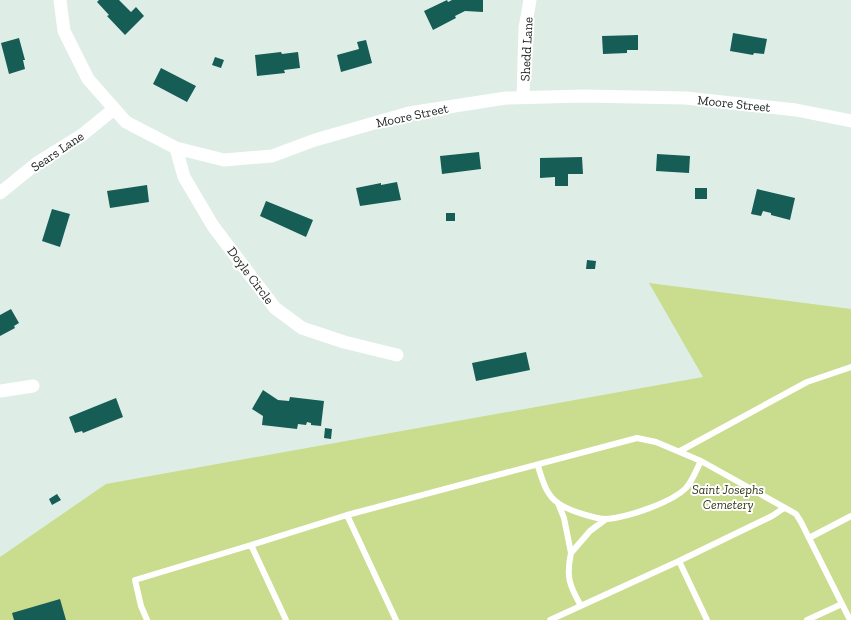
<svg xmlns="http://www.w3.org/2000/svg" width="851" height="620" font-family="'Zilla Slab',serif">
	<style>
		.green { fill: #cadc8e }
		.building { fill: #165d56 }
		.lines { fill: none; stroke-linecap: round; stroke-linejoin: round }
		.service { stroke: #fff; stroke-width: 6 }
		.minor { stroke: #fff; stroke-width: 13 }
		.labels { text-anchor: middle; stroke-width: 4; stroke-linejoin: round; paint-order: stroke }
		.street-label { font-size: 13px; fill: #222825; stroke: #fff }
		.park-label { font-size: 13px; font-style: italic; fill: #343b16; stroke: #fff }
	</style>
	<rect width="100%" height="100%" fill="#deeee6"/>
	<!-- green -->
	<path class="green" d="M 649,283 L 851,309 L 851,620 L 0,620 L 0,557 L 106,484 L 703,377 Z"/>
	<!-- building -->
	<path class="building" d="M 99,0 L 119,0 L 131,12 L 136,7 L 144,16 L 125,35 L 107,16 L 109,15 L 97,2 Z
		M 447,0 L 448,2 L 452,0 L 483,0 L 483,12 L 465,11 L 455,16 L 456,18 L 433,30 L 424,11 Z
		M 733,33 L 767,39 L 764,54 L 754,53 L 753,55 L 730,51 Z
		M 638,35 L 638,50 L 627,50 L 627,53 L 603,54 L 602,36 Z
		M 19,38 L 25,60 L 23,60 L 25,69 L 9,74 L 1,43 Z
		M 366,40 L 372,63 L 341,72 L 337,55 L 359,49 L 357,42 Z
		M 281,52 L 282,54 L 298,52 L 300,68 L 284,70 L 285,73 L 257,76 L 255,55 Z
		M 215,57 L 224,60 L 221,68 L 212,65 Z
		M 161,68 L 196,86 L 187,102 L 153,84 Z
		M 479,152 L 481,169 L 442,174 L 440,156 Z
		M 657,154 L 690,156 L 689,173 L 656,171 Z
		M 582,157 L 583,174 L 568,174 L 568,186 L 555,186 L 555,177 L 540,178 L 540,158 Z
		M 397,182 L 401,200 L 360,206 L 356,188 L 381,183 L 381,185 Z
		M 147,185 L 149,202 L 110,208 L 107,191 Z
		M 695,188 L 707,188 L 707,199 L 695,199 Z
		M 757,189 L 795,198 L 790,220 L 771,215 L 771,213 L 763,211 L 761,216 L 751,214 Z
		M 266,201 L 313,220 L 306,237 L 260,216 Z
		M 52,209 L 70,214 L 60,247 L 42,241 Z
		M 446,213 L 455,213 L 455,221 L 446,221 Z
		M 587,260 L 596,261 L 595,269 L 586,269 Z
		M 11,309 L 19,323 L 14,326 L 15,328 L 0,336 L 0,315 Z
		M 526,352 L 530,370 L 476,381 L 472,363 Z
		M 263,390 L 278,400 L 289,401 L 290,397 L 324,401 L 321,426 L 311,425 L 311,423 L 307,422 L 306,425 L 298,424 L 297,429 L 262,425 L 263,416 L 252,409 Z
		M 116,398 L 123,417 L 83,433 L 82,431 L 75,433 L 69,417 Z
		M 325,428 L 332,429 L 331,439 L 324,438 Z
		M 57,494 L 61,500 L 52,505 L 49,499 Z
		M 60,599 L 66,620 L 14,620 L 12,613 Z"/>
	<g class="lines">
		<!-- service -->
		<path class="service" d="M 680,451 L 807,382 L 851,367
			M 701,461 L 796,514 L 801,522 L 842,604 L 807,620
			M 558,503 L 564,518 L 571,553 L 590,531 L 606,519
			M 809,538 L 851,516
			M 251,545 L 347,515
			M 571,553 C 566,576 569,585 581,606
			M 679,561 L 772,516 L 784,508
			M 842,604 L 850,620
			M 147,620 L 141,606 L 135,580 L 251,545 L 286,620
			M 396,620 L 347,515 L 637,438 L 656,442 L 701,461 C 696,470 693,480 686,488 C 671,503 628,517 607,519 C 595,519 567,510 558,503 C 546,495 542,479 538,466
			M 550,620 L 679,561 L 707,620"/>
		<!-- minor -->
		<path class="minor" d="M 60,0 L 64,31 L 88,79 L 126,122 L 176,148 L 224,160 L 272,156 L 315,140 L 409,113 L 506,98 L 584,96 L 686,98 L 796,110 L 851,121
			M 523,97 L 525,28 L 530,0
			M 176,148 L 184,177 L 213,226 L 275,308 L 302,328 L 344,342 L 397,355
			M 0,193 L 37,163 L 82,135 L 114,109
			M 0,391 L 33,386"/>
	</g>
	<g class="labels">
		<!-- street labels -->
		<g class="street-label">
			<text transform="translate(526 49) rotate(-87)" y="5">Shedd Lane</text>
			<text transform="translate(734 103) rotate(6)" y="5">Moore Street</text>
			<text transform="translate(412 115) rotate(-12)" y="5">Moore Street</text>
			<text transform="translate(57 151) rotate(-34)" y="5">Sears Lane</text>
			<text transform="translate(251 275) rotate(53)" y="5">Doyle Circle</text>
		</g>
		<!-- park labels -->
		<g class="park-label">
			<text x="728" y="494">Saint Josephs<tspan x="728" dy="15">Cemetery</tspan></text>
		</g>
	</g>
</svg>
